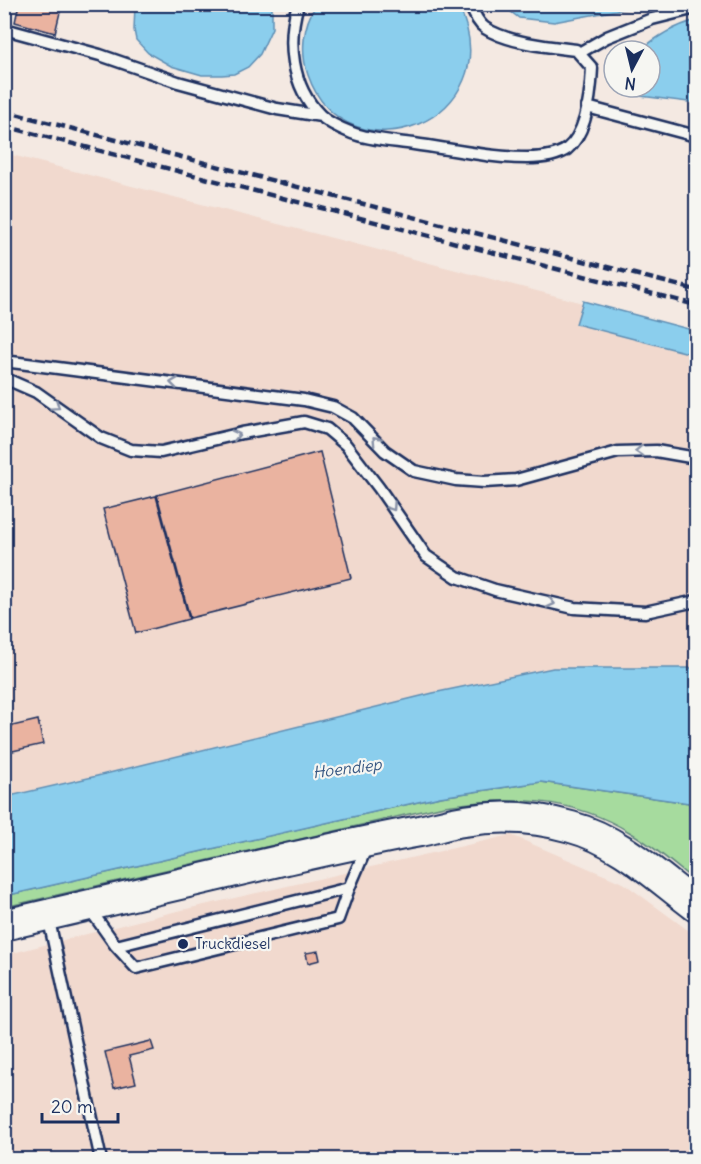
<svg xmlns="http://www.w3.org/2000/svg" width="701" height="1164" font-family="Delius,sans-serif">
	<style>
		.built { fill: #f1d9ce }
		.green { fill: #a6db9e; stroke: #60857e; stroke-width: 1.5 }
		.water { fill: #8bceed; stroke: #5e8eb4; stroke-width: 1.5 }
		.building { fill: #eab3a0; stroke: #1b2f5e; stroke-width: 1.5 }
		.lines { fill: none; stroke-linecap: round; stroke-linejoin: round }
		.lane-casing { stroke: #1b2f5e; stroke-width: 15 }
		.secondary-casing { stroke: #1b2f5e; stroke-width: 34 }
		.lane { stroke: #f6f6f2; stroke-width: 10 }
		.secondary { stroke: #f6f6f2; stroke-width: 30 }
		.rail { stroke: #1b2f5e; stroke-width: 4.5; stroke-dasharray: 9 4.5; stroke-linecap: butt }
		.oneway { stroke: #8892a8 }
		.poi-dot { fill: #1b2f5e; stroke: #f6f6f2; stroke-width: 2 }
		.labels { text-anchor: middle; stroke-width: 4.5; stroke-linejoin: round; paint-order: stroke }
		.poi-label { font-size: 15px; fill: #1b2f5e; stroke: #f6f6f2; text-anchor: start }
		.water-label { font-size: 16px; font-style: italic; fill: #375782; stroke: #f6f6f2 }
	</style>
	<rect width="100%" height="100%" fill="#f4e9e2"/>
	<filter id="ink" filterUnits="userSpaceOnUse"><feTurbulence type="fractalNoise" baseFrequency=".0167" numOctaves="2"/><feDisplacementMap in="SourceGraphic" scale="12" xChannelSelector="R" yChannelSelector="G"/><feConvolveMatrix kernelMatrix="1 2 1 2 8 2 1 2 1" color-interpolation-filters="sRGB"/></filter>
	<g filter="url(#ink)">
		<!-- built -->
		<path class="built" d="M 4,153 L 568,299 L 696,335 L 696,689 L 5,801 Z
			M 511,835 L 625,884 L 696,936 L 696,1159 L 5,1160 L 5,955 L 169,913 Z"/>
		<!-- green -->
		<path class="green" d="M 541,782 L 696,804 L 696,871 L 694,870 L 690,877 C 671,862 652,845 631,833 C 569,795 512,797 444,806 L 5,907 L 4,896 L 440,797 Z"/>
		<!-- water -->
		<path class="water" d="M 135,5 L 272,5 L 272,28 L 260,54 L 248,67 L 234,74 L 222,75 L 202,75 L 171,66 L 148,53 L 136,40 L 134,30 Z
			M 316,5 L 458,5 C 515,120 346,184 308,75 C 300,52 303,25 316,5 Z
			M 502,5 L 645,5 L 554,22 L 519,18 Z
			M 696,20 L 696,103 L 625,94 L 627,87 L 650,87 L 650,51 L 641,50 C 658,35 675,26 696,20 Z
			M 583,301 L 696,331 L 696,355 L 576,324 Z
			M 553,668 L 696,668 L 696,804 L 541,782 L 440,797 L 5,896 L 5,797 L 97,776 L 433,693 Z"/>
		<!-- building -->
		<path class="building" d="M 19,4 L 62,4 L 55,33 L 15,22 Z
			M 320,452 L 351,578 L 190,618 L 157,495 Z
			M 156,496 L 189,619 L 136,633 L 103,509 Z
			M 38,720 L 43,744 L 4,753 L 4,728 Z
			M 318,951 L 320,960 L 308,963 L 306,953 Z
			M 151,1041 L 154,1050 L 129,1056 L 136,1083 L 114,1088 L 105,1052 Z"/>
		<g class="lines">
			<defs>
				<path id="lane" d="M 298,4 C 287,41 291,86 320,115 C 327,122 342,129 352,133 C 370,140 394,141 414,144 C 451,149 490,158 527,158 C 539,158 557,156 567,149 C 587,133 591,92 592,68 L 576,50 C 550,47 508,43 485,28 C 479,24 473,12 470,4
					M 12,31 L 100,55 L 178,82 L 277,109 L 321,116
					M 579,53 L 607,37 L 652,19 L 696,8
					M 587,107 L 696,136
					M 4,361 L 304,400 L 333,407 L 353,418 L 385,451 L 414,471 L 456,480 L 484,482 L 516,480 L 618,452 L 656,451 L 696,458
					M 4,378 L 36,392 L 101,438 L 131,450 L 161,452 L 242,433 L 304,422 L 327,429 L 346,445 L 379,488 L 426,556 L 457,577 L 495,590 L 574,608 L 645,612 L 696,601
					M 89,908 L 116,946 L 349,888 L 367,846
					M 48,916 L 101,1160
					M 116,946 L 136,968 L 338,919 L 349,888"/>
				<path id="secondary" d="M 4,925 C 99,903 193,881 287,859 C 331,849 375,839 420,831 C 434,828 449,823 464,821 C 500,815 536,817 571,827 C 620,840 657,877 696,906"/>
			</defs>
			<!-- lane casing -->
			<use href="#lane" class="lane-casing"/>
			<!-- secondary casing -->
			<use href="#secondary" class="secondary-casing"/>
			<!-- lane -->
			<use href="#lane" class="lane"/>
			<!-- secondary -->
			<use href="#secondary" class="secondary"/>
			<!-- rail -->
			<path class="rail" d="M 4,111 L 696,290
				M 4,126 L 696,305"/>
		</g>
		<!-- one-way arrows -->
		<defs><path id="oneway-chevron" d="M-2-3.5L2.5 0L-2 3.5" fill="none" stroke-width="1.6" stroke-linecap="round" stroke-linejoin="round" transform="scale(1.5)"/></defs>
		<g class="oneway">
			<use href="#oneway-chevron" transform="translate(174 383) rotate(-173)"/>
			<use href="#oneway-chevron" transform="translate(56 406) rotate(34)"/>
			<use href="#oneway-chevron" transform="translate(236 435) rotate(-13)"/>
			<use href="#oneway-chevron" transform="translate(376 440) rotate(-133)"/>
			<use href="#oneway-chevron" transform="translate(639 451) rotate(177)"/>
			<use href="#oneway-chevron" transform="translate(392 507) rotate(56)"/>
			<use href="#oneway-chevron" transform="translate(551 603) rotate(13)"/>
		</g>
	</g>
	<!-- markers -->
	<circle class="poi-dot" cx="183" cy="944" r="6"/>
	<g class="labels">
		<!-- poi labels -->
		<g class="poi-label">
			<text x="195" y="949">Truckdiesel</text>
		</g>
		<!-- water labels -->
		<g class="water-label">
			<text transform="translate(347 768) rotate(-7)" y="6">Hoendiep</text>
		</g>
	</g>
	<!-- margin -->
	<rect width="701" height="1164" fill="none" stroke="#f6f6f2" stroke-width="24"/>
	<rect x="12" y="12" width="677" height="1140" fill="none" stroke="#1b2f5e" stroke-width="2" filter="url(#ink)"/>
	<!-- north arrow -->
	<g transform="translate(632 69) rotate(187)"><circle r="28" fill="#f6f6f2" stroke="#9ea6b7" stroke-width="1.5"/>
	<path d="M0-4.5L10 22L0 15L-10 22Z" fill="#1b2f5e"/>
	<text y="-9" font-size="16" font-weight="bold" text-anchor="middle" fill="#1b2f5e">N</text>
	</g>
	<!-- scale -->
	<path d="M42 1113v9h76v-9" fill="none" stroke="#1b2f5e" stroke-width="3"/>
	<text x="51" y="1113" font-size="18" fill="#1b2f5e" stroke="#f6f6f2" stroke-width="4.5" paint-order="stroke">20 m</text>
</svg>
